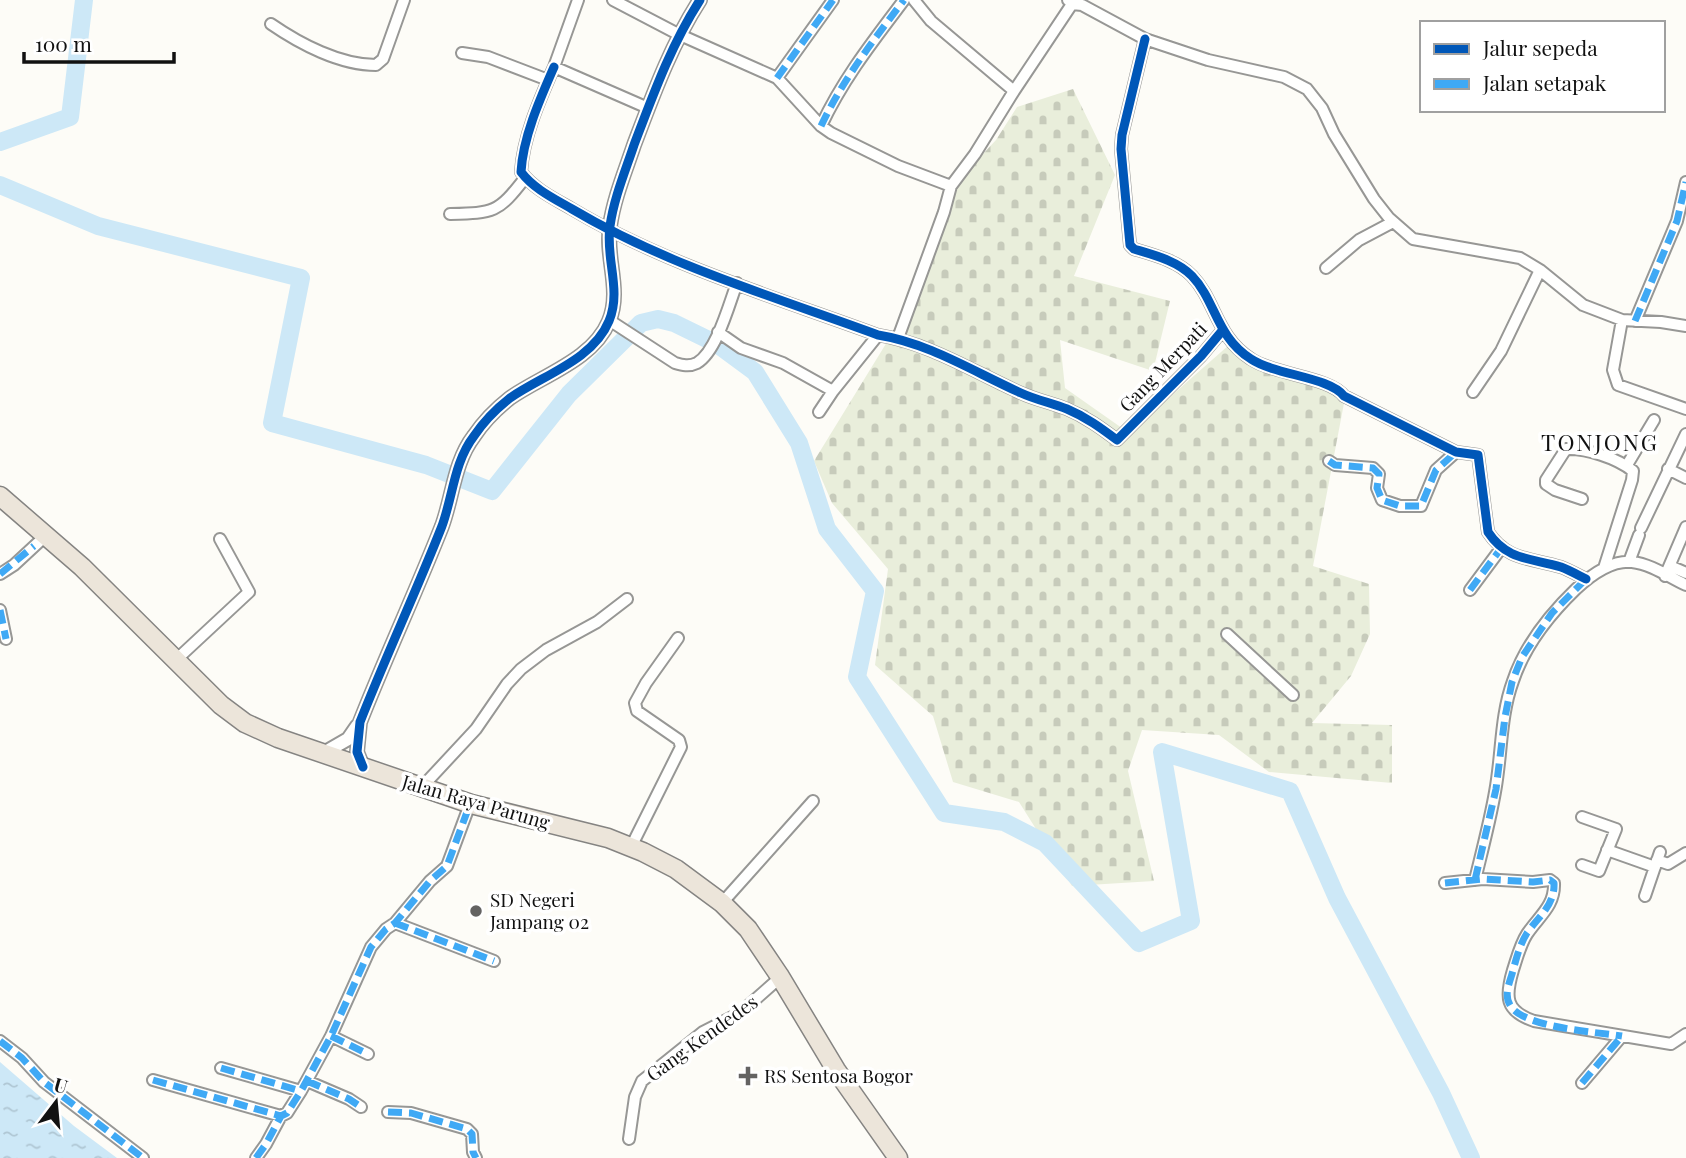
<svg xmlns="http://www.w3.org/2000/svg" width="1686" height="1158" font-family="'Playfair Display',serif">
	<style>
		.cemetery { fill: url(#cemetery-stones) }
		.water { fill: url(#water-ripples) }
		.lines { fill: none; stroke-linecap: round; stroke-linejoin: round }
		.river { stroke: #cde8f7; stroke-width: 18 }
		.minor-casing { stroke: #979795; stroke-width: 14 }
		.tertiary-casing { stroke: #979795; stroke-width: 16 }
		.trunk-casing { stroke: #858482; stroke-width: 21 }
		.minor { stroke: #fffffe; stroke-width: 10 }
		.tertiary { stroke: #fffffe; stroke-width: 12 }
		.trunk { stroke: #ece5da; stroke-width: 18 }
		.quiet { stroke: #3fa9f5; stroke-width: 7; stroke-dasharray: 14 7; stroke-linecap: butt }
		.cycleway-casing { stroke: #fff; stroke-width: 13 }
		.cycleway { stroke: #0057b8; stroke-width: 9 }
		.poi-dot { fill: #646362; stroke: #fff; stroke-width: 2.5 }
		.labels { text-anchor: middle; stroke-width: 7; stroke-linejoin: round; paint-order: stroke }
		.street-label { font-size: 19px; fill: #111; stroke: #fff }
		.poi-label { font-size: 19px; fill: #111; stroke: #fff; text-anchor: start }
		.quarter-label { font-size: 23px; letter-spacing: 2px; fill: #111; stroke: #fff }
	</style>
	<defs>
		<pattern id="cemetery-stones" width="16" height="16" patternUnits="userSpaceOnUse" patternTransform="scale(1.75)"><rect width="16" height="16" fill="#e9eedb"/><path d="M2 7V4a2 2 0 0 1 4 0v3zM10 15v-3a2 2 0 0 1 4 0v3z" fill="#c7cbbb"/></pattern>
		<pattern id="water-ripples" width="26" height="14" patternUnits="userSpaceOnUse" patternTransform="scale(1.75)"><rect width="26" height="14" fill="#cde8f7"/><path d="M2 4q2-2 4 0t4 0M15 11q2-2 4 0t4 0" fill="none" stroke="#afc6d3"/></pattern>
	</defs>
	<rect width="100%" height="100%" fill="#fdfcf7"/>
	<!-- cemetery -->
	<path class="cemetery" d="M 1073,89 L 1115,175 L 1074,276 L 1170,301 L 1153,371 L 1060,340 L 1065,388 L 1129,433 L 1229,345 L 1297,380 L 1345,398 L 1313,566 L 1369,584 L 1370,634 L 1351,676 L 1312,723 L 1392,725 L 1392,783 L 1269,772 L 1219,735 L 1142,730 L 1128,771 L 1154,881 L 1072,886 L 1019,802 L 953,782 L 933,716 L 875,665 L 888,569 L 832,503 L 814,461 L 895,329 L 956,183 L 996,140 L 1017,107 Z"/>
	<!-- water -->
	<path class="water" d="M 0,1062 L 74,1126 L 117,1158 L 0,1158 Z"/>
	<g class="lines">
		<!-- river -->
		<path class="river" d="M 0,142 L 70,117 L 84,0
			M 0,185 L 98,226 L 301,278 L 272,423 L 426,465 L 492,491 L 569,394 L 641,323 L 658,319 L 674,323 L 717,344 L 755,372 L 799,443 L 827,529 L 875,591 L 857,677 L 944,813 L 1004,822 L 1045,843 L 1139,943 L 1191,921 L 1162,752 L 1290,791 L 1337,898 L 1441,1093 L 1471,1158"/>
		<defs>
			<path id="minor" d="M 578,0 L 554,67 L 648,108
				M 613,0 L 678,34 L 777,78 L 821,126 L 831,133 L 898,166 L 951,186
				M 914,0 L 931,21 L 1014,91 L 1072,4
				M 1068,0 L 1072,4 L 1082,5 L 1145,39 L 1208,60 L 1284,77 L 1307,89 L 1322,108 L 1334,134 L 1374,199 L 1389,218 L 1413,239 L 1520,258 L 1540,270 L 1583,305 L 1622,320 L 1661,322 L 1686,326
				M 271,24 C 300,44 340,65 376,65 L 383,59 L 404,0
				M 1145,39 L 1122,135 L 1121,149 L 1130,245 L 1134,249 C 1154,255 1178,261 1192,276 C 1216,301 1216,337 1251,359 C 1275,375 1330,377 1344,396 L 1456,452 L 1478,455 L 1488,532 C 1507,561 1532,558 1561,567 C 1569,570 1578,575 1586,579
				M 462,53 L 488,57 L 548,80
				M 554,67 C 540,99 523,137 521,172 C 534,189 553,198 572,209 C 666,265 775,297 878,335 C 929,343 974,372 1021,393 C 1036,400 1052,403 1067,409 C 1086,417 1101,428 1117,440 L 1201,356 L 1222,331
				M 777,78 L 833,0
				M 821,126 C 843,79 873,41 904,0
				M 450,214 C 494,213 498,213 525,178
				M 1326,268 L 1359,240 L 1393,222
				M 609,320 L 675,363 C 682,365 689,367 697,363 C 717,351 729,304 737,283
				M 1622,320 L 1613,370 L 1618,385 L 1686,409
				M 1635,321 L 1677,221 L 1686,182
				M 718,332 L 741,348 L 783,363 L 833,391
				M 898,338 L 944,212 L 951,186 L 975,154 L 1014,91
				M 1473,392 L 1501,351 L 1540,270
				M 819,412 L 833,391 L 878,335
				M 1329,461 L 1335,465 L 1373,468 L 1379,474 L 1377,488 L 1382,500 L 1400,506 L 1421,506 L 1436,470 L 1456,452
				M 1627,465 L 1654,420
				M 1668,469 L 1686,478
				M 1582,499 L 1555,490 L 1546,484 L 1546,480 L 1566,449 C 1586,448 1617,458 1633,471 L 1632,480 L 1604,568
				M 1641,528 L 1686,434
				M 1629,562 L 1639,535
				M 1670,566 L 1686,573
				M 0,574 L 14,565 L 41,540
				M 1665,576 L 1686,527
				M 1470,590 L 1502,547
				M 0,610 L 6,639
				M 1227,634 L 1293,695
				M 177,659 L 249,592 L 220,539
				M 422,787 L 476,729 L 507,684 L 521,669 L 546,650 L 597,622 L 627,599
				M 631,847 L 681,747 L 679,740 L 637,711 L 635,703 L 646,683 L 678,638
				M 1607,850 L 1655,867
				M 1657,860 L 1668,864 L 1686,853
				M 1582,865 L 1599,871 L 1616,829 L 1582,817
				M 1475,880 C 1482,851 1490,821 1495,792 C 1502,755 1500,716 1513,681 C 1525,645 1549,615 1576,589 C 1590,576 1611,560 1632,562 C 1651,564 1669,577 1686,585
				M 1445,883 L 1483,879 L 1533,882 L 1550,880 L 1554,883 C 1555,906 1539,916 1527,934 C 1520,945 1517,958 1513,970 C 1505,997 1505,1011 1534,1021 L 1671,1044 L 1686,1034
				M 1645,896 L 1660,852
				M 722,903 L 813,801
				M 395,923 L 494,961
				M 331,1036 L 368,1054
				M 0,1041 L 22,1058 L 44,1082 L 143,1158
				M 221,1068 L 301,1091
				M 153,1080 L 281,1116 L 287,1113 L 301,1091 L 331,1036 L 371,947 L 386,929 L 395,923 L 430,881 L 447,866 L 467,812
				M 307,1081 L 349,1099 L 361,1107
				M 1582,1083 L 1622,1036
				M 388,1112 L 411,1113 L 467,1129 L 472,1134 L 473,1152 L 476,1158
				M 629,1139 L 635,1097 L 642,1081 L 703,1032 L 740,1013 L 775,982
				M 256,1158 L 266,1144 L 281,1116"/>
			<path id="tertiary" d="M 322,754 L 348,739 L 357,726
				M 363,767 L 357,752 L 360,722 C 386,656 416,592 442,526 C 453,496 454,462 474,436 C 484,421 496,409 510,398 C 543,375 593,360 609,321 C 622,290 605,258 610,226 C 614,198 625,172 634,145 C 653,95 671,45 700,0"/>
			<path id="trunk" d="M 0,496 L 82,567 L 221,705 L 245,723 L 278,738 L 471,804 L 608,838 L 643,852 L 676,869 L 722,903 L 748,929 L 779,975 L 836,1070 L 898,1158"/>
		</defs>
		<!-- minor casing -->
		<use href="#minor" class="minor-casing"/>
		<!-- tertiary casing -->
		<use href="#tertiary" class="tertiary-casing"/>
		<!-- trunk casing -->
		<use href="#trunk" class="trunk-casing"/>
		<!-- minor -->
		<use href="#minor" class="minor"/>
		<!-- tertiary -->
		<use href="#tertiary" class="tertiary"/>
		<!-- trunk -->
		<use href="#trunk" class="trunk"/>
		<!-- quiet -->
		<path class="quiet" d="M 777,78 L 833,0
			M 821,126 C 843,79 873,41 904,0
			M 1635,321 L 1677,221 L 1686,182
			M 1329,461 L 1335,465 L 1373,468 L 1379,474 L 1377,488 L 1382,500 L 1400,506 L 1421,506 L 1436,470 L 1456,452
			M 0,574 L 34,546
			M 1470,590 L 1502,547
			M 0,610 L 6,639
			M 1475,880 L 1496,789 L 1505,717 L 1512,682 L 1522,657 L 1552,613 L 1586,579
			M 1445,883 L 1483,879 L 1533,882 L 1550,880 L 1554,883 C 1555,905 1539,916 1527,933 C 1519,946 1516,960 1512,974 C 1509,984 1504,995 1510,1005 C 1523,1028 1597,1032 1622,1036
			M 395,923 L 494,961
			M 331,1036 L 368,1054
			M 0,1041 L 22,1058 L 44,1082 L 143,1158
			M 221,1068 L 301,1091
			M 153,1080 L 281,1116 L 287,1113 L 301,1091 L 331,1036 L 371,947 L 386,929 L 395,923 L 430,881 L 447,866 L 467,812
			M 307,1081 L 349,1099 L 361,1107
			M 1582,1083 L 1622,1036
			M 388,1112 L 411,1113 L 467,1129 L 472,1134 L 473,1152 L 476,1158
			M 256,1158 L 266,1144 L 281,1116"/>
		<defs>
			<path id="cycleway" d="M 1145,39 L 1122,135 L 1121,149 L 1130,245 L 1134,249 C 1154,255 1178,261 1192,276 C 1216,301 1216,337 1251,359 C 1275,375 1330,377 1344,396 L 1456,452 L 1478,455 L 1488,532 C 1507,561 1532,558 1561,567 C 1569,570 1578,575 1586,579
				M 554,67 C 540,99 523,137 521,172 C 534,189 553,198 572,209 C 666,265 775,297 878,335 C 929,343 974,372 1021,393 C 1036,400 1052,403 1067,409 C 1086,417 1101,428 1117,440 L 1201,356 L 1222,331
				M 363,767 L 357,752 L 360,722 C 386,656 416,592 442,526 C 453,496 454,462 474,436 C 484,421 496,409 510,398 C 543,375 593,360 609,321 C 622,290 605,258 610,226 C 614,198 625,172 634,145 C 653,95 671,45 700,0"/>
		</defs>
		<!-- cycleway casing -->
		<use href="#cycleway" class="cycleway-casing"/>
		<!-- cycleway -->
		<use href="#cycleway" class="cycleway"/>
	</g>
	<!-- markers -->
	<g class="poi-dot">
		<circle cx="476" cy="911" r="7"/>
		<path d="M744.5 1065.5h7v7h7v7h-7v7h-7v-7h-7v-7h7z"/>
	</g>
	<g class="labels">
		<!-- street labels -->
		<g class="street-label">
			<text transform="translate(1163 367) rotate(-46)" y="7">Gang Merpati</text>
			<text transform="translate(476 802) rotate(16)" y="7">Jalan Raya Parung</text>
			<text transform="translate(702 1038) rotate(-36)" y="7">Gang Kendedes</text>
		</g>
		<!-- poi labels -->
		<g class="poi-label">
			<text x="490" y="907">SD Negeri<tspan x="490" dy="22">Jampang 02</tspan></text>
			<text x="764" y="1083">RS Sentosa Bogor</text>
		</g>
		<!-- quarter labels -->
		<g class="quarter-label">
			<text x="1600" y="451">TONJONG</text>
		</g>
	</g>
	<!-- legend -->
	<rect x="1420" y="21" width="245" height="91" fill="#ffffff" stroke="#a0a0a0" stroke-width="2"/>
	<rect x="1434" y="44" width="35" height="10" fill="#0057b8" stroke="#a0a0a0" stroke-width="2"/>
	<text x="1483" y="56" font-size="21" fill="#111111">Jalur sepeda</text>
	<rect x="1434" y="79" width="35" height="10" fill="#3fa9f5" stroke="#a0a0a0" stroke-width="2"/>
	<text x="1483" y="91" font-size="21" fill="#111111">Jalan setapak</text>
	<!-- north arrow -->
	<g transform="translate(56 1102) rotate(16)" stroke="#ffffff" stroke-width="5" paint-order="stroke">
	<path d="M0-5L12 26L0 18L-12 26Z" fill="#111111"/>
	<text y="-10" font-size="19" font-weight="bold" text-anchor="middle" fill="#111111">U</text>
	</g>
	<!-- scale -->
	<path d="M24 52v10h150v-10" fill="none" stroke="#111111" stroke-width="3.5"/>
	<text x="35" y="52" font-size="21" fill="#111111" stroke="#ffffff" stroke-width="5" paint-order="stroke">100 m</text>
</svg>
